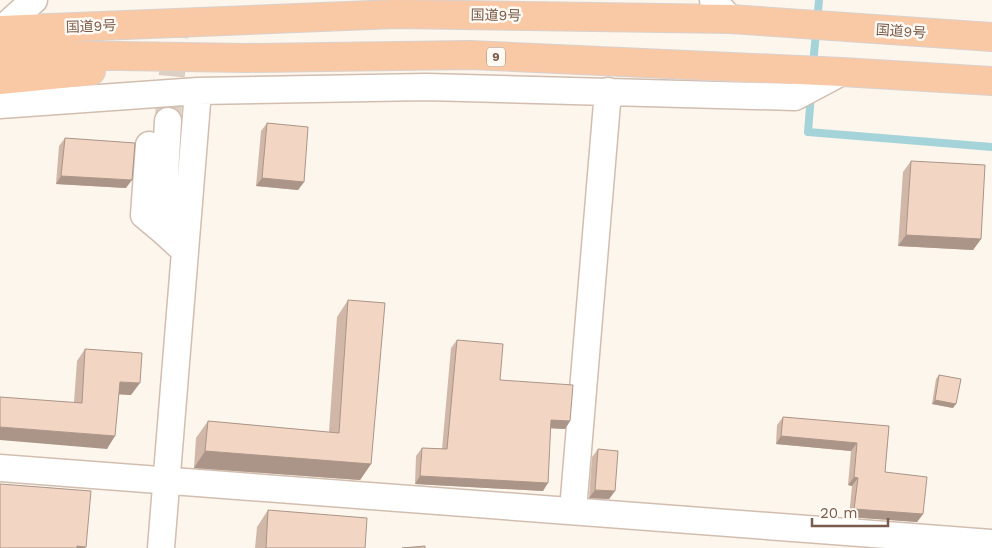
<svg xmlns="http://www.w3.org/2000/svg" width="992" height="548" font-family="'Work Sans','Noto Sans JP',sans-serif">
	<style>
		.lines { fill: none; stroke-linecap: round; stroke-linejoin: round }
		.stream { stroke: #a5d3da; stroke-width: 8 }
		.minor-tunnel { stroke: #dcd0c4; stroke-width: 26; stroke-dasharray: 26 13; stroke-linecap: butt }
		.minor-casing { stroke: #d1beb0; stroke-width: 29 }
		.trunk-casing { stroke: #dad1cd; stroke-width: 30 }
		.minor { stroke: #fff; stroke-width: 26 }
		.trunk { stroke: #f9c8a4; stroke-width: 28 }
		.wall { fill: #d1b7a8 }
		.shaded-wall { fill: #aa9588 }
		.building { fill: #f3d5c3; stroke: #aa9588 }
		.labels { text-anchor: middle; stroke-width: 5; stroke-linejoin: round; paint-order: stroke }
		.shield { fill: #fffaf3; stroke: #a28b7f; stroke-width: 1 }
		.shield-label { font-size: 12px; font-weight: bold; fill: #7a5c4d }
		.street-label { font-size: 14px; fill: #7a5c4d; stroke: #fffaf3 }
	</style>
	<rect width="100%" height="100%" fill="#fdf6ec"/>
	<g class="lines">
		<!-- stream -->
		<path class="stream" d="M 813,65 L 819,0
			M 811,94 L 808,132 L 992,147"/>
		<!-- minor-tunnel -->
		<path class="minor-tunnel" d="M 168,115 L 179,0"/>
		<defs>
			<path id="minor" d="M 713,0 L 730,19
				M 1,30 L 34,0
				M 0,105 L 198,91 L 427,87 L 795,97 L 842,72
				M 168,121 L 162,230 L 185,251
				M 149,145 L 144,215 L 162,230
				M 0,468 L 992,543
				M 573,510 L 608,91
				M 161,548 L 198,91"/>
			<path id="trunk" d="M 0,30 L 396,14 L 730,19 L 992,37
				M 0,57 L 56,55 L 246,58 L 470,55 L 842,72 L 992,81
				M 0,80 L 91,71"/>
		</defs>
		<!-- minor casing -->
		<use href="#minor" class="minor-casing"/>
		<!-- trunk casing -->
		<use href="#trunk" class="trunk-casing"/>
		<!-- minor -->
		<use href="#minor" class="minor"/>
		<!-- trunk -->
		<use href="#trunk" class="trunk"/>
	</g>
	<!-- wall -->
	<path class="wall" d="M 267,123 L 304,182 L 298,190 L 256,186 L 261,131 Z
		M 65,138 L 126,188 L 56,184 L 59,146 Z
		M 911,161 L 981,239 L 973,250 L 898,246 L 903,172 Z
		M 348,300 L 371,464 L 360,480 L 194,468 L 196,438 L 208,421 L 329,432 L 337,317 Z
		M 457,340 L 500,380 L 570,421 L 565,429 L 550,428 L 543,491 L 415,484 L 416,456 L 422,448 L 442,449 L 451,348 Z
		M 85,349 L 131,395 L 119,394 L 107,449 L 74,402 L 77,361 Z
		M 939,375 L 953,408 L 932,404 L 936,379 Z
		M 783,417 L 889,426 L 885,472 L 923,514 L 917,522 L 849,517 L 852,486 L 848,485 L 851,451 L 776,444 L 777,425 Z
		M 598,449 L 615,491 L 609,499 L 589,498 L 592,457 Z
		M 268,510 L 365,548 L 255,548 L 257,527 Z"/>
	<!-- shaded-wall -->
	<path class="shaded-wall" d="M 61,176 L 132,180 L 126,188 L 56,184 Z
		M 262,178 L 304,182 L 298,190 L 256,186 Z
		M 906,235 L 981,239 L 973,250 L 898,246 Z
		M 120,382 L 140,383 L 131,395 L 112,394 Z
		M 935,400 L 956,404 L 953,408 L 932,404 Z
		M 551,420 L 570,421 L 565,429 L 545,428 Z
		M 0,427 L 115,436 L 107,449 L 0,440 Z
		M 781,436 L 857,443 L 851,451 L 776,444 Z
		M 205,451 L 371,464 L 360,480 L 194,468 Z
		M 420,476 L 548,483 L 543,491 L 415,484 Z
		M 854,477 L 858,478 L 852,486 L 848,485 Z
		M 595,490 L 615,491 L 609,499 L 589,498 Z
		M 854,509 L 923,514 L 917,522 L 849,517 Z
		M 77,546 L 86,547 L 85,548 L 76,548 Z"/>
	<!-- building -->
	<path class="building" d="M 267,123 L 308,127 L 304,182 L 262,178 Z
		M 65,138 L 135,143 L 132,180 L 61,176 Z
		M 911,161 L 985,165 L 981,239 L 906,235 Z
		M 348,300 L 385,303 L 371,464 L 205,451 L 208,421 L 339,433 Z
		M 457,340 L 503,344 L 500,380 L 573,385 L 570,421 L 551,420 L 548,483 L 420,476 L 422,448 L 447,449 Z
		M 85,349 L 142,353 L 140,383 L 120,382 L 115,436 L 0,427 L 0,397 L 82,403 Z
		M 939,375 L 961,379 L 956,404 L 935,400 Z
		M 783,417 L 889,426 L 885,472 L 927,477 L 923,514 L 854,509 L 858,478 L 854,477 L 857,443 L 781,436 Z
		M 598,449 L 618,451 L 615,491 L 595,490 Z
		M 0,484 L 91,491 L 86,547 L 77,546 L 77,548 L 0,548 Z
		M 268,510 L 367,518 L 365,548 L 266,548 Z
		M 425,546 L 425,548 L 402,548 Z"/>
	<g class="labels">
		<!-- shield labels -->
		<rect class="shield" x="487" y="47.5" width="18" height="19" rx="4"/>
		<g class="shield-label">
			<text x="496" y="61">9</text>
		</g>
		<!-- street labels -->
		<g class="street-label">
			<text transform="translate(496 15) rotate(1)" y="5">国道9号</text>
			<text transform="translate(91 26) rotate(-2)" y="5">国道9号</text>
			<text transform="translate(901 31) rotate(4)" y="5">国道9号</text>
		</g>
	</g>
	<!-- scale -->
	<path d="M812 518v8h76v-8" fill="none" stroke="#7a5c4d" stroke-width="2.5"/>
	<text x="820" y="518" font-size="15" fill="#7a5c4d" stroke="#fffaf3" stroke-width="4" paint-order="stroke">20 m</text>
</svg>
